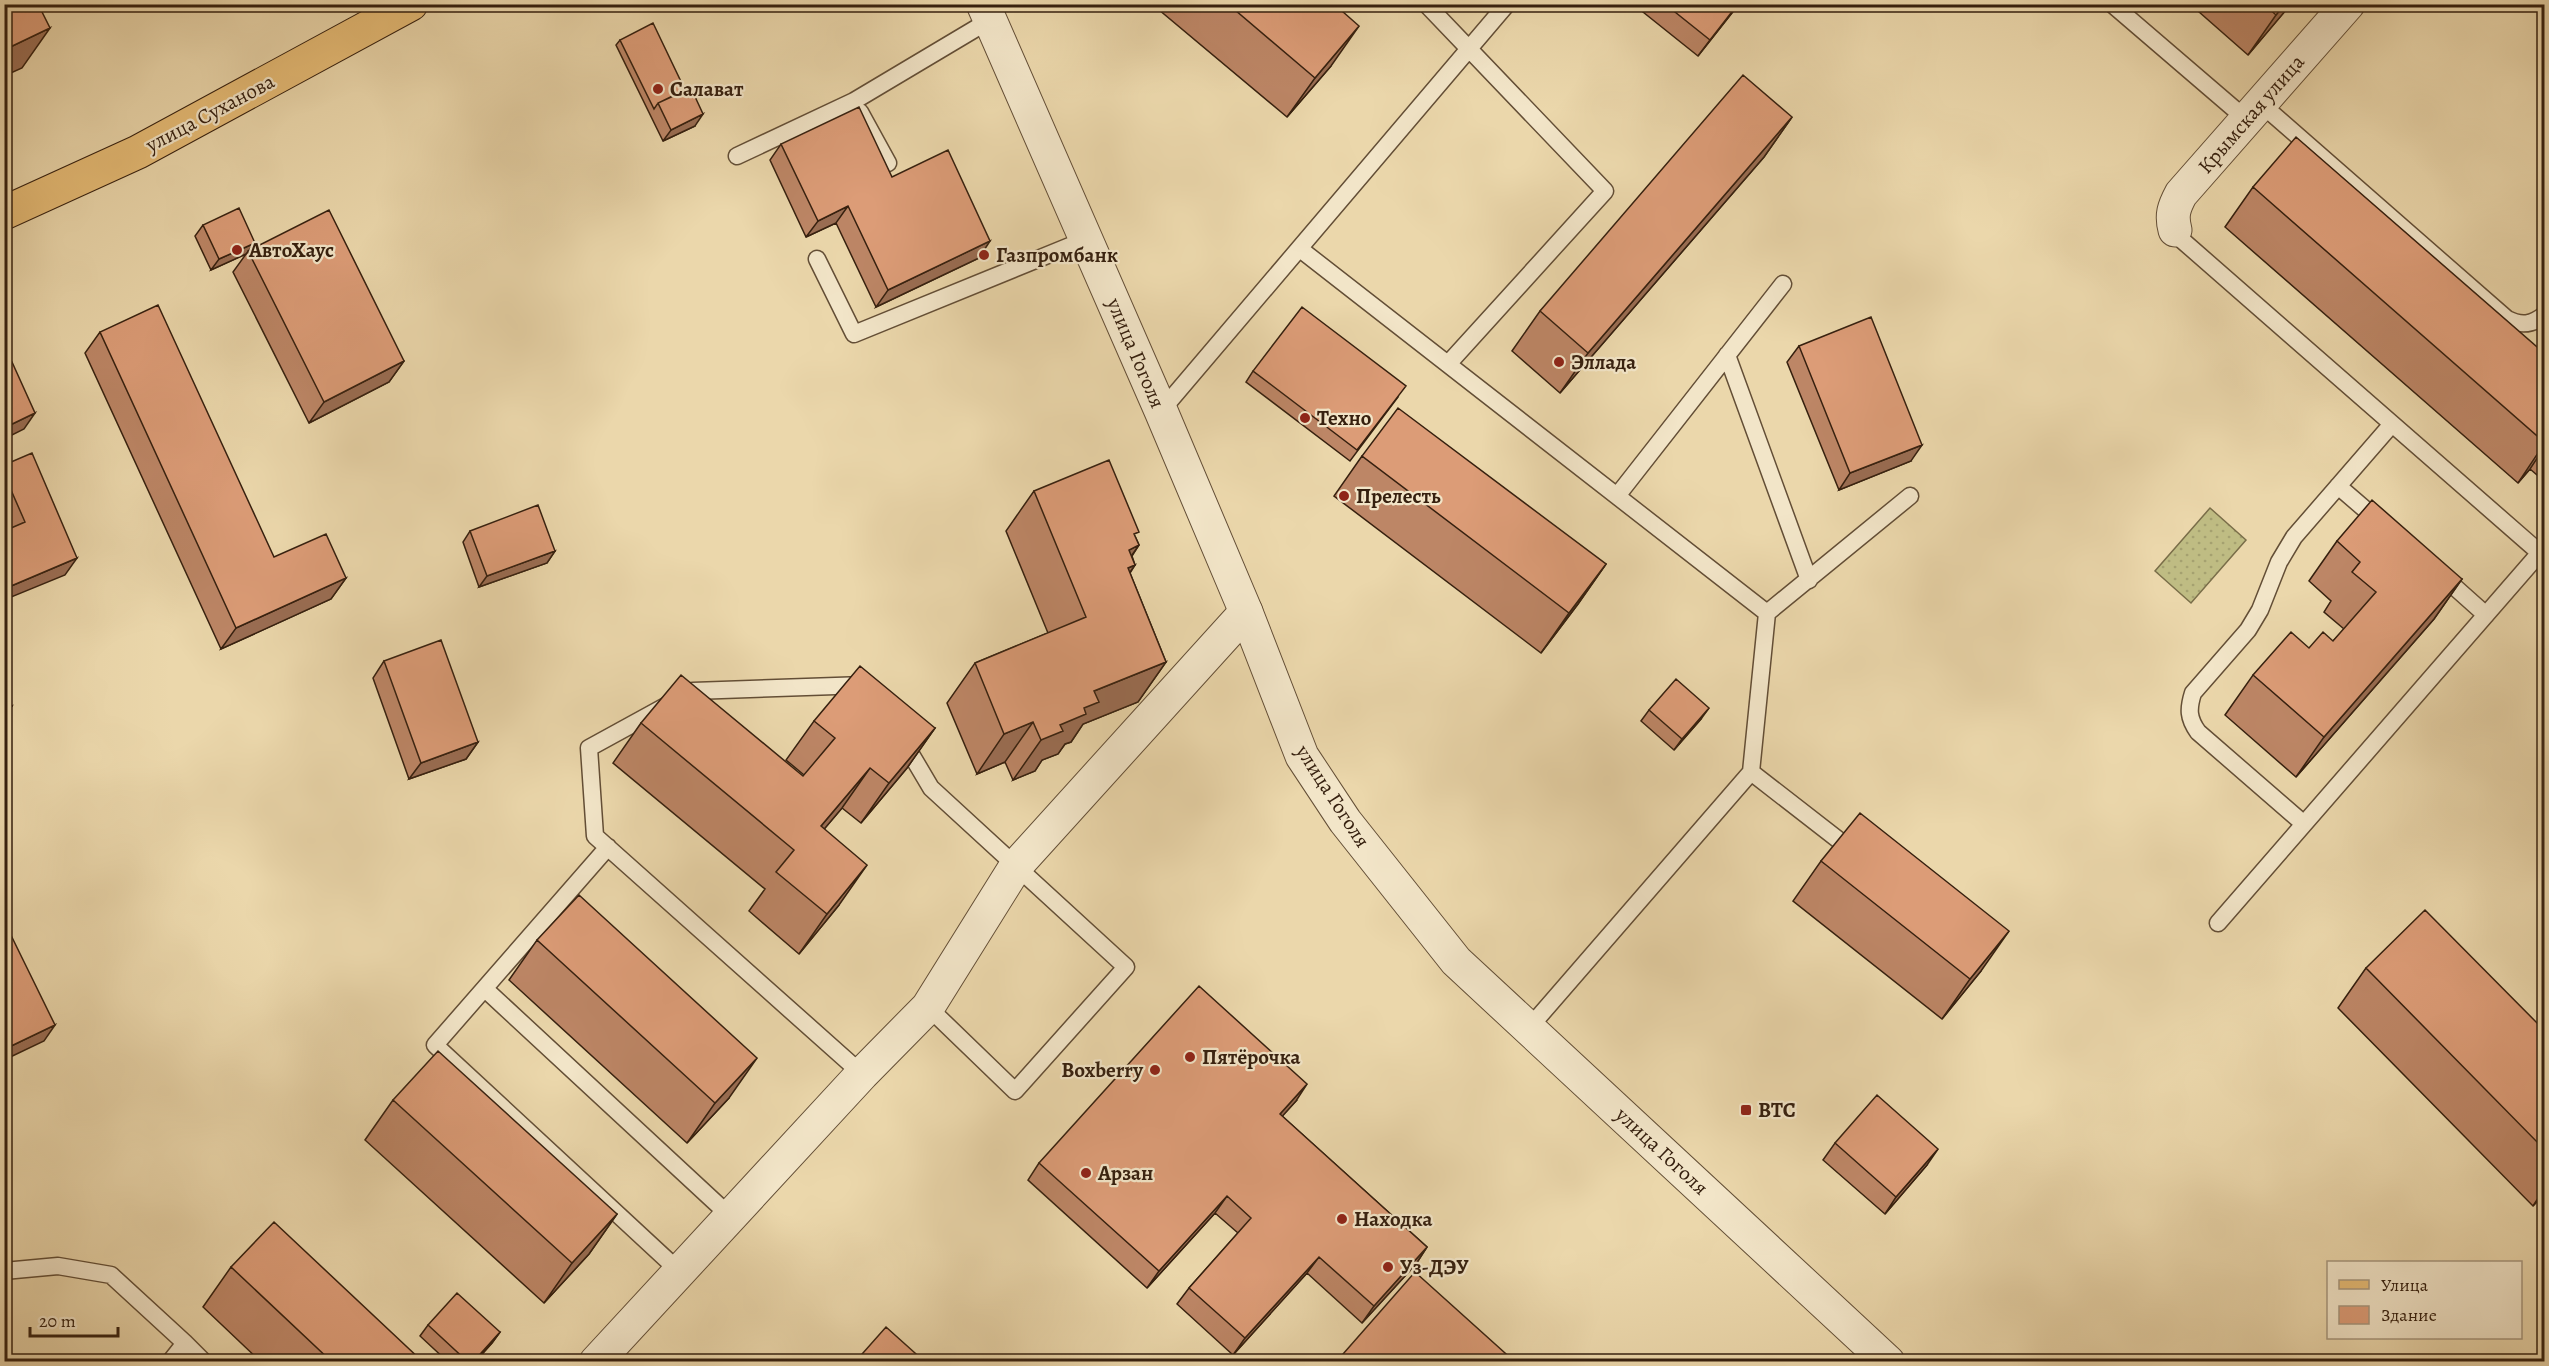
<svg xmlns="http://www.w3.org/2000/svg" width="2549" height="1366" font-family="Alegreya,serif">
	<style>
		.park { fill: url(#park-dots); stroke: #7a6e49; stroke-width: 1.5 }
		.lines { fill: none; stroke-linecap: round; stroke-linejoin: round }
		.service-casing { stroke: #634e36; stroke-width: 19 }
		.minor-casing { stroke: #634e36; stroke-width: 35 }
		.tertiary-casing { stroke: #634e36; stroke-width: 35 }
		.primary-casing { stroke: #36200f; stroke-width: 35 }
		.service { stroke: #f2e5c8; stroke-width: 16 }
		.minor { stroke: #f2e5c8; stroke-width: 33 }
		.tertiary { stroke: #f2e5c8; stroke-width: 33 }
		.primary { stroke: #e6bc76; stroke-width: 33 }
		.wall { fill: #bd8666; stroke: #36200f; stroke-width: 1.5 }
		.shaded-wall { fill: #9a6d53; stroke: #36200f; stroke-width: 1.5 }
		.building { fill: #dc9c77; stroke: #36200f; stroke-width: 1.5 }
		.poi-dot { fill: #8f2418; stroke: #f2e5c8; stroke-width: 2 }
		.labels { text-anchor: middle; stroke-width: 4.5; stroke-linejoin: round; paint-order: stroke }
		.poi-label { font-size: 21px; font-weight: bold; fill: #36200f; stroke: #f2e5c8; text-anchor: start }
		.street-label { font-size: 21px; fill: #36200f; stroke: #f2e5c8 }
	</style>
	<defs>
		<pattern id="park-dots" width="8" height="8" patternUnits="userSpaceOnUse" patternTransform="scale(1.5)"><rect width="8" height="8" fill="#bfbc83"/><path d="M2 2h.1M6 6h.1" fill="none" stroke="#a5a170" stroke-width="1.8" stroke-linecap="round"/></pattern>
	</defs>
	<rect width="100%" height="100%" fill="#ebd7ab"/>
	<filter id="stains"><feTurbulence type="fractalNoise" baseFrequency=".00333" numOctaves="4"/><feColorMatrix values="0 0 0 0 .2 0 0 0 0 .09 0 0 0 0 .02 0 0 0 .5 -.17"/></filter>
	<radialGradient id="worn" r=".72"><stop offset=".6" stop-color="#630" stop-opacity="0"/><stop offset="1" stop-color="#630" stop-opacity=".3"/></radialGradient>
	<!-- park -->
	<path class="park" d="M 2210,508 L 2246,540 L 2191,603 L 2155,571 Z"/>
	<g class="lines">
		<defs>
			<path id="service" d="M 1426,4 L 1605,191 L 1448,364
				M 2112,4 L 2246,119
				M 2260,103 L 2507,319 C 2521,326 2532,325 2544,315
				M 860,112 L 888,163
				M 737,156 L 854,101 L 990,20
				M 2175,230 L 2183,241 L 2540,553
				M 1300,249 L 1767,613
				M 817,259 L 854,334 L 1087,239
				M 1727,355 L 1809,580
				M 1161,411 L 1507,4
				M 2338,486 L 2381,523
				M 1617,496 L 1783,284
				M 2439,573 L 2486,615
				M 902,739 L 931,788 L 1126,967 L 1015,1091 L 928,1007
				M 1751,772 L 1854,852
				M 2304,824 L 2198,732 C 2188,718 2188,709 2193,693 L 2248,630 L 2260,610 L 2279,562 L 2294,537 L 2392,424
				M 608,847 L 435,1045 L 679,1271
				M 2218,923 L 2544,548
				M 485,989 L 730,1216
				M 1529,1028 L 1751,772 L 1767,613 L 1910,496
				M 862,1074 L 595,836 L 589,748 L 693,691 L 865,685
				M 4,1271 L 58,1266 L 111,1275 L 185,1343
				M 170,1362 L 185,1343 L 204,1362"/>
			<path id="minor" d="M 2175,230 C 2171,215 2174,207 2181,194 L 2348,4
				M 596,1362 L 862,1074 L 928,1007 L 1016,866 L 1246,612"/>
			<path id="tertiary" d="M 983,4 L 1161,411 L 1246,612 L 1302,756 L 1345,821 L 1456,961 L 1888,1362"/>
			<path id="primary" d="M 4,213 L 138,152 L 411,4"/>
		</defs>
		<!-- service casing -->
		<use href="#service" class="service-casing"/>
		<!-- minor casing -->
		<use href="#minor" class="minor-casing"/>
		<!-- tertiary casing -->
		<use href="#tertiary" class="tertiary-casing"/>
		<!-- primary casing -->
		<use href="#primary" class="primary-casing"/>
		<!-- service -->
		<use href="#service" class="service"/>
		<!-- minor -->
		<use href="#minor" class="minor"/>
		<!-- tertiary -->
		<use href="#tertiary" class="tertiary"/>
		<!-- primary -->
		<use href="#primary" class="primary"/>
	</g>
	<!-- wall -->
	<path class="wall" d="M 1152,4 L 1334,4 L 1331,66 L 1287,117 Z
		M 1633,4 L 1739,4 L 1698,56 Z
		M 2190,4 L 2291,4 L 2248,55 Z
		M 620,40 L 685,90 L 695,126 L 663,141 L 616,45 Z
		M 1792,117 L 1764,157 L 1560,393 L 1512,351 L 1540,311 Z
		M 781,144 L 892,177 L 979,258 L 876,307 L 836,223 L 806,237 L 770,160 Z
		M 2253,187 L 2544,353 L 2544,481 L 2530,469 L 2518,483 L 2225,227 Z
		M 203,225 L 249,250 L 404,361 L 389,382 L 309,423 L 233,272 L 246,254 L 211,270 L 195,236 Z
		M 100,332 L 274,557 L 346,578 L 331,599 L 221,649 L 85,353 Z
		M 1799,346 L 1911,461 L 1839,490 L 1787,362 Z
		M 1253,371 L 1398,397 L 1350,461 L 1246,382 Z
		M 1362,456 L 1606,564 L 1578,604 L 1541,653 L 1334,496 Z
		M 4,465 L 65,575 L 9,529 L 4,518 Z
		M 1034,491 L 1135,536 L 1139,545 L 1132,556 L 1135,565 L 1130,573 L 1166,662 L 1138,702 L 1083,724 L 1071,742 L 1065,744 L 1058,754 L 1042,760 L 1035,771 L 1013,780 L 1005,762 L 977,774 L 947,703 L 975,663 L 1048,633 L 1006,531 Z
		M 470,531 L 555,551 L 547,563 L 479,587 L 463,542 Z
		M 2337,541 L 2462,579 L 2434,619 L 2296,777 L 2225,715 L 2253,675 L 2309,648 L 2333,641 L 2344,629 L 2324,612 L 2331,601 L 2309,581 Z
		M 384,661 L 478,742 L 466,759 L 409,779 L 373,678 Z
		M 1649,710 L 1701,719 L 1674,750 L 1641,721 Z
		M 814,721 L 935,728 L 907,768 L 861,823 L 842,808 L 824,829 L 839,905 L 799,954 L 749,911 L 765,889 L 613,763 L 641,723 L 803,776 L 804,775 L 786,760 Z
		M 1821,861 L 1981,971 L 1942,1019 L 1793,901 Z
		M 537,940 L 729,1098 L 687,1143 L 509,980 Z
		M 2366,968 L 2544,1030 L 2544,1194 L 2533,1206 L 2338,1008 Z
		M 393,1100 L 617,1214 L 589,1254 L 544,1303 L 365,1140 Z
		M 1296,1101 L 1282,1116 L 1427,1247 L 1416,1264 L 1362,1323 L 1307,1273 L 1233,1355 L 1177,1304 L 1189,1288 L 1238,1233 L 1215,1213 L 1147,1288 L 1028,1180 L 1039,1163 Z
		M 1835,1143 L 1927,1165 L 1885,1214 L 1823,1160 Z
		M 231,1267 L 423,1362 L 261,1362 L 203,1307 Z
		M 428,1325 L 500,1332 L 492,1343 L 475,1362 L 448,1362 L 420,1336 Z"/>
	<!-- shaded-wall -->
	<path class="shaded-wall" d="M 1738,4 L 1739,4 L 1698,56 L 1710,40 Z
		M 2285,4 L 2291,4 L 2248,55 L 2276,15 Z
		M 1359,26 L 1331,66 L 1287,117 L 1315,78 Z
		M 50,28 L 22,68 L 4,76 L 4,50 Z
		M 703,114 L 695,126 L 663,141 L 671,130 Z
		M 1792,117 L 1764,157 L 1560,393 L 1588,353 Z
		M 848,206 L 836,223 L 806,237 L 818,221 Z
		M 990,241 L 979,258 L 876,307 L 888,290 Z
		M 255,243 L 246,254 L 211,270 L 219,259 Z
		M 404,361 L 389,382 L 309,423 L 324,402 Z
		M 35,413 L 24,429 L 4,439 L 4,428 Z
		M 2544,444 L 2544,448 L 2530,469 L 2518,483 Z
		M 1922,445 L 1911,461 L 1839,490 L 1850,473 Z
		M 1139,545 L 1111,585 L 1129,550 Z
		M 555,551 L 547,563 L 479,587 L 487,576 Z
		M 77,558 L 65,575 L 4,600 L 4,589 Z
		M 1606,564 L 1578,604 L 1541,653 L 1569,613 Z
		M 1135,565 L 1107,605 L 1128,568 Z
		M 346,578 L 331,599 L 221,649 L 236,628 Z
		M 2462,579 L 2434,619 L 2296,777 L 2324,737 Z
		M 1166,662 L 1138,702 L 1083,724 L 1071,742 L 1065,744 L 1058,754 L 1042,760 L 1035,771 L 1013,780 L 1041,740 L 1060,725 L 1094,691 Z
		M 12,706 L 5,717 L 4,717 L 4,709 Z
		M 1709,708 L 1701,719 L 1674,750 L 1682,739 Z
		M 1033,722 L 1005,762 L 977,774 L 1004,734 Z
		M 935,728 L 907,768 L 861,823 L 889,783 Z
		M 478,742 L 466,759 L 409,779 L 421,763 Z
		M 870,768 L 842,808 L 793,866 L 821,826 Z
		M 867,865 L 839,905 L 799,954 L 827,914 Z
		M 2009,931 L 1981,971 L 1942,1019 L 1970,979 Z
		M 55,1025 L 44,1041 L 4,1060 L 4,1052 L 7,1048 Z
		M 757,1058 L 729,1098 L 687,1143 L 715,1103 Z
		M 1307,1084 L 1296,1101 L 1269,1131 L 1280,1114 Z
		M 1938,1149 L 1927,1165 L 1885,1214 L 1896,1197 Z
		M 2544,1189 L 2544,1194 L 2533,1206 Z
		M 1227,1196 L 1215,1213 L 1147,1288 L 1159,1271 Z
		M 617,1214 L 589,1254 L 544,1303 L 572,1263 Z
		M 1427,1247 L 1416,1264 L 1362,1323 L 1374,1306 Z
		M 1319,1257 L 1307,1273 L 1233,1355 L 1245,1338 Z
		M 500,1332 L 492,1343 L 475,1362 L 473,1362 Z"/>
	<!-- building -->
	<path class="building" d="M 4,4 L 38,4 L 50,28 L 4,50 Z
		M 1228,4 L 1334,4 L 1359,26 L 1315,78 Z
		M 1665,4 L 1738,4 L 1710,40 Z
		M 2264,4 L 2285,4 L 2276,15 Z
		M 653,23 L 685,90 L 658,103 L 654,109 L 620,40 Z
		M 1743,75 L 1792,117 L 1588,353 L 1540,311 Z
		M 691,88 L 703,114 L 671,130 L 658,103 Z
		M 859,107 L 892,177 L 948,150 L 990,241 L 888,290 L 848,206 L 818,221 L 781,144 Z
		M 2296,137 L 2544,353 L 2544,442 L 2253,187 Z
		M 239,208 L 255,243 L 219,259 L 203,225 Z
		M 329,210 L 404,361 L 324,402 L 248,251 Z
		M 158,305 L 274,557 L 326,534 L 346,578 L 236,628 L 100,332 Z
		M 1302,307 L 1406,386 L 1357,450 L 1253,371 Z
		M 1871,317 L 1922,445 L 1850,473 L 1799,346 Z
		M 12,362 L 35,413 L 4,428 L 4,366 Z
		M 1398,408 L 1606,564 L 1569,613 L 1362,456 Z
		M 32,453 L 77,558 L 4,589 L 4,531 L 25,522 L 4,474 L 4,465 Z
		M 1109,460 L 1139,532 L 1134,534 L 1139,545 L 1129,550 L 1135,565 L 1128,568 L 1166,662 L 1094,691 L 1099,702 L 1084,708 L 1086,714 L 1060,725 L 1063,731 L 1041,740 L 1033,722 L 1004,734 L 975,663 L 1086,617 L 1034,491 Z
		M 2372,500 L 2462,579 L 2324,737 L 2253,675 L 2291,632 L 2309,648 L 2323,632 L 2333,641 L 2376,592 L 2352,572 L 2360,562 L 2337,541 Z
		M 538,505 L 555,551 L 487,576 L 470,531 Z
		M 441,640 L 478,742 L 421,763 L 384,661 Z
		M 860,666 L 935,728 L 889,783 L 870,768 L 821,826 L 867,865 L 827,914 L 776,872 L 794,850 L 641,723 L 681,675 L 803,776 L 835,738 L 814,721 Z
		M 1676,679 L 1709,708 L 1682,739 L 1649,710 Z
		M 4,689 L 12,706 L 4,709 Z
		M 1860,813 L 2009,931 L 1970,979 L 1821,861 Z
		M 579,895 L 757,1058 L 715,1103 L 537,940 Z
		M 2425,910 L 2544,1030 L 2544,1149 L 2366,968 Z
		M 4,921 L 55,1025 L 7,1048 L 4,1043 Z
		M 1199,986 L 1307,1084 L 1280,1114 L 1427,1247 L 1374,1306 L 1319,1257 L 1245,1338 L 1189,1288 L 1251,1218 L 1227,1196 L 1159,1271 L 1039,1163 Z
		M 438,1051 L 617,1214 L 572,1263 L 393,1100 Z
		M 1877,1095 L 1938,1149 L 1896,1197 L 1835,1143 Z
		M 274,1222 L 423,1362 L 332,1362 L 231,1267 Z
		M 1415,1272 L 1515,1362 L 1336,1362 Z
		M 457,1293 L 500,1332 L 473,1362 L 468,1362 L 428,1325 Z
		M 886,1327 L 925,1362 L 855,1362 Z"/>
	<!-- markers -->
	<g class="poi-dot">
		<circle cx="658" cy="89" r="6"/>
		<circle cx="237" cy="250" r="6"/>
		<circle cx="984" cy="255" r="6"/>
		<circle cx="1559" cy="362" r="6"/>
		<circle cx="1305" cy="418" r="6"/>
		<circle cx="1344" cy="496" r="6"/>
		<circle cx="1190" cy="1057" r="6"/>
		<circle cx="1155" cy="1070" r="6"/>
		<rect x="1740" y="1104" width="12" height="12" rx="3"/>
		<circle cx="1086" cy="1173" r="6"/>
		<circle cx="1342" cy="1219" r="6"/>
		<circle cx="1388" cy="1267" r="6"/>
	</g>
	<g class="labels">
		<!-- poi labels -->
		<g class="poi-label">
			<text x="670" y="96">Салават</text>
			<text x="249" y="257">АвтоХаус</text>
			<text x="996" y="262">Газпромбанк</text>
			<text x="1571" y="369">Эллада</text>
			<text x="1317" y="425">Техно</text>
			<text x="1356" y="503">Прелесть</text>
			<text x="1202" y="1064">Пятёрочка</text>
			<text x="1143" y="1077" text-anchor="end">Boxberry</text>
			<text x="1758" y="1117">ВТС</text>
			<text x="1098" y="1180">Арзан</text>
			<text x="1354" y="1226">Находка</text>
			<text x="1400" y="1274">Уз-ДЭУ</text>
		</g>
		<!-- street labels -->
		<g class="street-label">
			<text transform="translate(210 113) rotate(-28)" y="7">улица Суханова</text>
			<text transform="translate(2251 114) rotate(-49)" y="7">Крымская улица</text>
			<text transform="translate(1136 353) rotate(67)" y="7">улица Гоголя</text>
			<text transform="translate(1333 796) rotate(57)" y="7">улица Гоголя</text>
			<text transform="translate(1662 1151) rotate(43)" y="7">улица Гоголя</text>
		</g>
	</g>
	<!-- margin -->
	<rect width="2549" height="1366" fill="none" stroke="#ebd7ab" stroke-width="24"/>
	<rect x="6" y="6" width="2537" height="1354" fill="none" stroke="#36200f" stroke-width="3"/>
	<rect x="12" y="12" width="2525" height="1342" fill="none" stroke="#36200f" stroke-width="1.5"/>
	<!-- legend -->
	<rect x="2327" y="1261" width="195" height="78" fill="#f2e5c8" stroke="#a7967e" stroke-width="1.5"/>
	<rect x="2339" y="1280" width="30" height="9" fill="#e6bc76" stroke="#a7967e" stroke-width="1.5"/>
	<text x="2381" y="1291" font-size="18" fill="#36200f">Улица</text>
	<rect x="2339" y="1306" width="30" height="18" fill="#dc9c77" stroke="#a7967e" stroke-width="1.5"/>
	<text x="2381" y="1321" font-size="18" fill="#36200f">Здание</text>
	<!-- scale -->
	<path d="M30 1327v9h88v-9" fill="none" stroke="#36200f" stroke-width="3"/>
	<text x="39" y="1327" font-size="18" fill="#36200f" stroke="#f2e5c8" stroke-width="4.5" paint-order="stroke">20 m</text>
	<rect width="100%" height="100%" filter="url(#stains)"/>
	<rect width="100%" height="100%" fill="url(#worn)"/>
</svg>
